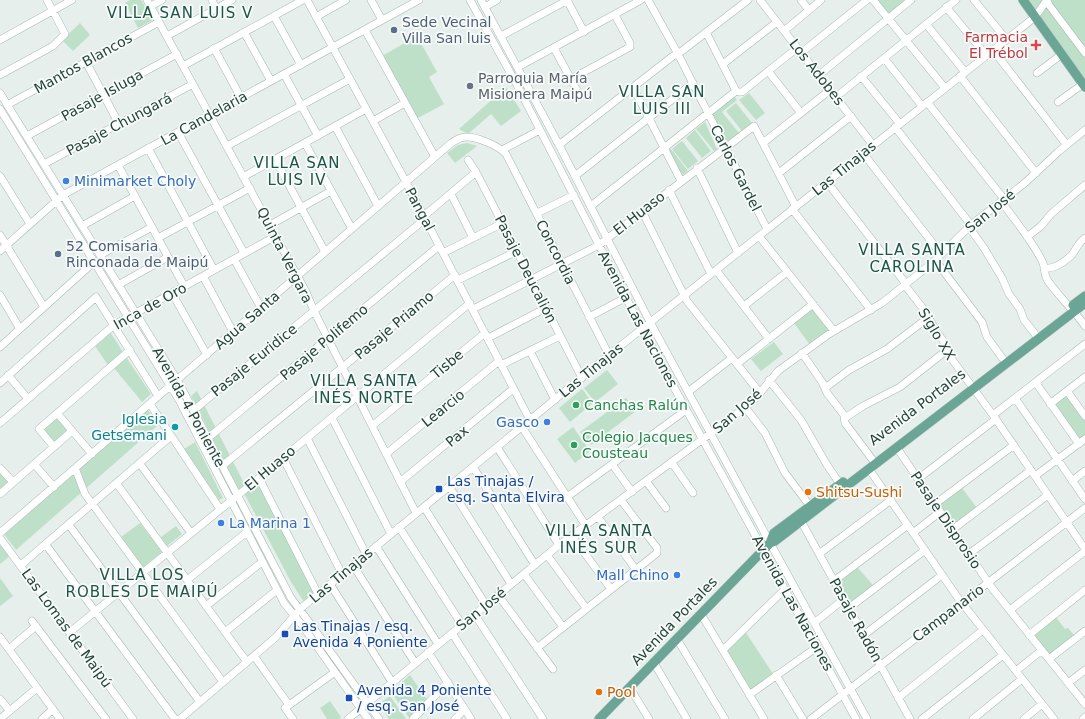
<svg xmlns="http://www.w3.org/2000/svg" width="1085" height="719" font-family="'DejaVu Sans',sans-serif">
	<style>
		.green { fill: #bfe0c8 }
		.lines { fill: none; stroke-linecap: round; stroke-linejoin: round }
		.minor-casing { stroke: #a8b8b2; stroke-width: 8 }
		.major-casing { stroke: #c2cac8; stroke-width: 10 }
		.minor { stroke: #fff; stroke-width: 7 }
		.major { stroke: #6aa596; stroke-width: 9 }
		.service-dot { fill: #5c6f8a; stroke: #f7fbf9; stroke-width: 1.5 }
		.health-dot { fill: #e0444e; stroke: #f7fbf9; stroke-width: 1.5 }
		.worship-dot { fill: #6b7280; stroke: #f7fbf9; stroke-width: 1.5 }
		.shop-dot { fill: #3f7fe0; stroke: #f7fbf9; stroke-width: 1.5 }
		.leisure-dot { fill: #2e9e5b; stroke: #f7fbf9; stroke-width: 1.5 }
		.culture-dot { fill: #0f9aa8; stroke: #f7fbf9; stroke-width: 1.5 }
		.transit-dot { fill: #1a4fb4; stroke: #f7fbf9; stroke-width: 1.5 }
		.food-dot { fill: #e8710a; stroke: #f7fbf9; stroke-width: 1.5 }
		.labels { text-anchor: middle; stroke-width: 3.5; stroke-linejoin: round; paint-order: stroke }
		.service-label { font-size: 14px; fill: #4e5e75; stroke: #f7fbf9; text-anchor: start }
		.health-label { font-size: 14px; fill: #be3a42; stroke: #f7fbf9; text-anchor: end }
		.street-label { font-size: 14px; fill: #24423a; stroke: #f7fbf9 }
		.worship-label { font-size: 14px; fill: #5b616d; stroke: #f7fbf9; text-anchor: start }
		.shop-label { font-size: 14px; fill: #366cbe; stroke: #f7fbf9; text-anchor: start }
		.leisure-label { font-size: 14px; fill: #27864d; stroke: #f7fbf9; text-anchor: start }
		.culture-label { font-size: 14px; fill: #0d838f; stroke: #f7fbf9; text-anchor: end }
		.transit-label { font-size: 14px; fill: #164399; stroke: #f7fbf9; text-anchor: start }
		.food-label { font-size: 14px; fill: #c56008; stroke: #f7fbf9; text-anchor: start }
		.neighbourhood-label { font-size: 15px; letter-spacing: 1px; fill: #1f5548; stroke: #f7fbf9 }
	</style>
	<rect width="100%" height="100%" fill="#e6efeb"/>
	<!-- green -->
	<path class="green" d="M 130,0 L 141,0 L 153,20 L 138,28 L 125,3 Z
		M 875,0 L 905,0 L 887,15 Z
		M 1025,0 L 1085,0 L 1085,82 Z
		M 80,23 L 90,35 L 73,51 L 62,40 Z
		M 417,36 L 437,72 L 429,77 L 444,104 L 416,119 L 382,56 Z
		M 506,87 L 521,111 L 501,126 L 491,114 L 468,134 L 459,129 Z
		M 749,93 L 765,113 L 756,120 L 739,100 Z
		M 734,96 L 737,100 L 722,112 L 739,133 L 725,143 L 712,114 Z
		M 736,103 L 752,123 L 742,131 L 726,111 Z
		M 705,122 L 717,149 L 714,151 L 696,129 Z
		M 695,130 L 711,151 L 702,158 L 686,138 Z
		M 682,141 L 698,161 L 688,169 L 672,149 Z
		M 467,143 L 477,146 L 455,163 L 447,153 L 458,145 Z
		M 671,149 L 688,171 L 681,176 L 668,151 Z
		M 813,308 L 831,330 L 810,345 L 794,323 Z
		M 110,332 L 123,352 L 108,365 L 95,346 Z
		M 774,342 L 783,354 L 761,371 L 751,359 Z
		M 126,357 L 151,394 L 142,402 L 114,368 Z
		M 607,370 L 618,384 L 595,402 L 584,388 Z
		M 582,389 L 593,403 L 570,422 L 559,408 Z
		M 197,391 L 245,485 L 239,490 L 191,396 Z
		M 1067,394 L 1085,419 L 1085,436 L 1079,440 L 1053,404 Z
		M 626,398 L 636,411 L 591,445 L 580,432 Z
		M 148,410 L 158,425 L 16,550 L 4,534 Z
		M 55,417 L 66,428 L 66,434 L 55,444 L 41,429 Z
		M 573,427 L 590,451 L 575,463 L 557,439 Z
		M 195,442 L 223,498 L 219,500 L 184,449 Z
		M 0,471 L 9,482 L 0,490 Z
		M 258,482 L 315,593 L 304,602 L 291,582 L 244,493 Z
		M 962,488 L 977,508 L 952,526 L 938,506 Z
		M 140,523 L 162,552 L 143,567 L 121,537 Z
		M 176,526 L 182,534 L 167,546 L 161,537 Z
		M 0,544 L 10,556 L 0,564 Z
		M 857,567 L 873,585 L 849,603 L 837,583 Z
		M 0,578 L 13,596 L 0,606 Z
		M 1055,616 L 1065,629 L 1068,628 L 1074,635 L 1050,656 L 1033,634 Z
		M 745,631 L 773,674 L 749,692 L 725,651 Z
		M 410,675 L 428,701 L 410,719 L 391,692 Z
		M 390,696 L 406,719 L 389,719 L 379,704 Z
		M 330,701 L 341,717 L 339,719 L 327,719 L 320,708 Z"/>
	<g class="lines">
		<defs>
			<path id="minor" d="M 147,0 L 306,292 L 314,311 L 416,513
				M 212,0 L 216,8
				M 307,0 L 406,182 L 530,420
				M 371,0 L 382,20
				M 470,0 L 516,83 L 642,329 L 856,719
				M 481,0 L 559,145 L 650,322 L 774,550 L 867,719
				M 567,0 L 584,32
				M 648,0 L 678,54 L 767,229
				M 760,0 L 873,145
				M 801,0 L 809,10
				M 873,0 L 945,88
				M 974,0 L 1006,39
				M 1047,0 L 1049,5 L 1085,53
				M 151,6 L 162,0
				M 485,7 L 497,0
				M 946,7 L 986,55
				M 274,16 L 301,65
				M 316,17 L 346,0
				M 926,24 L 965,72
				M 365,30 L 435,157
				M 784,31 L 821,0
				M 244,32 L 271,81
				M 706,32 L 736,91
				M 167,36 L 232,0
				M 501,36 L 568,0
				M 0,40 L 72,0
				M 214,48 L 241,98
				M 554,48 L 580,96
				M 993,50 L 1066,144
				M 801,53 L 867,0
				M 884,58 L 922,106
				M 86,62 L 119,124
				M 723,64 L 777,22
				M 183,66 L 303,0
				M 518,67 L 641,0
				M 768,71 L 801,113
				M 1037,73 L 1062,54
				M 284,74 L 318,136
				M 0,75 L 53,46 L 65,34 L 47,0
				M 819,75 L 911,0
				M 861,76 L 900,124
				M 960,76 L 1036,173
				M 571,79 L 630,47 L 630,43 L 615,15
				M 633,87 L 681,181
				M 736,91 L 739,92 L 742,92 L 797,48
				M 0,93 L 179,383 L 291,598 L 309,622 L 379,719
				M 836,97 L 956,0
				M 927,102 L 1004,199
				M 1058,102 L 1083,84
				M 7,105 L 159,22
				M 0,109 L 179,400 L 284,603 L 302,625 L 368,719
				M 373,121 L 405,103
				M 335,126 L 378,206
				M 895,127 L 971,225
				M 178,132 L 244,253
				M 27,136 L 177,54
				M 305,143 L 352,229
				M 763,143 L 830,90
				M 559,145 L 673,56 L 678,54 L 748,0
				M 227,146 L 350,79
				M 148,148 L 214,270
				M 502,150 L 540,130
				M 863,153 L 941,254
				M 275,159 L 325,252
				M 468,160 L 476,172 L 582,378
				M 44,164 L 193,84
				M 118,165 L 184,286
				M 697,168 L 738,253
				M 779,173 L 851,116
				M 0,176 L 30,224
				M 575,176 L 693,83
				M 243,177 L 366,109
				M 827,182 L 903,280 L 907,288 L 925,311 L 936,331 L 944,342 L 951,358 L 993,415 L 1085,549
				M 669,190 L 711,274
				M 451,194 L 473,238
				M 1001,201 C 1015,221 1033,241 1043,263 C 1045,268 1044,276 1048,281 C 1059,297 1074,310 1085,326
				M 591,206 L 736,91
				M 792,209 L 871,310
				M 642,211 L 687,301 L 760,393
				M 537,213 L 574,195
				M 424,216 L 476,172
				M 270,225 L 331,191
				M 82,226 L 135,196
				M 969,227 L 984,248 L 1002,278 L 1009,294 L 1020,309 L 1024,320 L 1039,339
				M 0,235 L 44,307
				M 759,236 L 834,331
				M 1027,237 L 1041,226 L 1051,214 L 1085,185
				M 158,238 L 250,188
				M 0,251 L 63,195 L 419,0
				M 443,253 L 503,223
				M 100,255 L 152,227
				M 234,259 L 261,308
				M 935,260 L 982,322 L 987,337 L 1003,359
				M 1044,268 C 1053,270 1064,262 1071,256 C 1076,250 1077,244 1085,238
				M 716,270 L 769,339
				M 203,276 L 233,332
				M 458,280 L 517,251
				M 118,285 L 168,257
				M 172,293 L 207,355
				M 0,295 L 20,329
				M 744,306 L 787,272
				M 473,309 L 599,245 L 754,126 L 796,207
				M 589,317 L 625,298
				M 488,338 L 546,308
				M 0,347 L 94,262
				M 530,351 L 555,400
				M 802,353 L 822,382 L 827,393 L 844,415 L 845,423 L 872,459
				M 737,364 L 813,304
				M 501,365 L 560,336
				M 8,375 L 28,399
				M 769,380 L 801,420 L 827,465 L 840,484
				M 0,383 L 96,297 L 158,396
				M 1036,383 L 1079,444
				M 825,388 L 849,370 L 887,349 L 929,317
				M 1067,391 L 1085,416
				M 688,392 L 732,358
				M 1015,398 L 1085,499
				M 150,404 L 220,509
				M 1050,404 L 1085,377
				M 745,407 L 765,433 L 785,473 L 810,506
				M 194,410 L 425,219
				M 57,413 L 92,454
				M 993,415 L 1085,344
				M 332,418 L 391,534
				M 845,418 L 863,406 L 900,387 L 947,350
				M 0,423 L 114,325 L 276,236
				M 372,426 L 485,333
				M 522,427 L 586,526
				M 208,438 L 439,246
				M 307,438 L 366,554
				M 54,447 L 39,429 L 130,350
				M 497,447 L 559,545
				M 897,448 L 992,588 L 1085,704
				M 386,454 L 499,361
				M 283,458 L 342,574
				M 672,463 L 693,493
				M 34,464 L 54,487
				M 140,464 L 191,533
				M 612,464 L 632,492
				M 222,466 L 455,275
				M 473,467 L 535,565
				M 0,468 L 13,482
				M 75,468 L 85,494 L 223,682
				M 869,469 L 958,598 L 1054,719
				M 1035,476 L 1085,439
				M 259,478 L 318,594
				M 918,479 L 996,419
				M 646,481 L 666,508
				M 1072,481 L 1085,471
				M 400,482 L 513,389
				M 117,484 L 247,662
				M 449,486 L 511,584
				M 0,494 L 72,431
				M 567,497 L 686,410
				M 935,504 L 1014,445
				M 424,507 L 486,605
				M 598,517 L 636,570
				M 801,521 L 910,719
				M 69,525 L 200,702
				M 399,527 L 462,625
				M 952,530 L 1031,470
				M 0,533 L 450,144 C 455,140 459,138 465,137 C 476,136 499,146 506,154 L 609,355
				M 913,533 L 940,512
				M 572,536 L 611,589
				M 0,538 L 133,719
				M 46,545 L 175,719
				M 376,546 L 438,644
				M 819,554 L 891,500
				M 969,554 L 1048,495
				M 547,555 L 586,608
				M 21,565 L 171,436
				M 353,565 L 415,663
				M 524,574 L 563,627
				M 187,580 L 247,532
				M 834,581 L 908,525
				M 330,584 L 392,682
				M 498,595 L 553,669
				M 206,606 L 262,562
				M 849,608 L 925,550
				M 1010,610 L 1085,551
				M 701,614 L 764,719
				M 475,615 L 543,719
				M 32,621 L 106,719
				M 814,623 L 844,599
				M 70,632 L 237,496 L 470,303
				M 225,632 L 277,590
				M 452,633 L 507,719
				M 864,635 L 942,575
				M 1029,635 L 1085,590
				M 0,637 L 60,719
				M 677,639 L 725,719
				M 537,648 L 657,553 L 657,548 L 621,500
				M 9,649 L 36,626
				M 723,650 L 785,589
				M 428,652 L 471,719
				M 254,656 L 289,705
				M 1049,659 L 1085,631
				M 654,663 L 687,719
				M 1016,671 L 1042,650
				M 776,675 L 803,719
				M 1068,683 L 1085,670
				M 630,688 L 649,719
				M 749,695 L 817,647
				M 898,698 L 983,630
				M 0,699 L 9,710
				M 0,719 L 37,688
				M 42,719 L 53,709
				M 180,719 L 276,637 L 300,609 L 609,355 L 1035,17 L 1047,0
				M 293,719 L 285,708 L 335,672
				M 348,719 L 559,545 L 734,416 L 755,399 L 778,371 L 829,334 L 882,303 L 932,263 L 971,225 L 1026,182 L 1058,152 L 1085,130
				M 413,719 L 448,682
				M 455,719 L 465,709
				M 811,719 L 1085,508
				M 922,719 L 1003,655
				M 973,719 L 1022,679
				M 1024,719 L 1042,704
				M 1083,719 L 1085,717"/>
			<path id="major" d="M 1023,0 L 1085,87
				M 1073,305 L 1085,296
				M 770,543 L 774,533 L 843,482
				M 599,719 L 770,543 L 775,541 L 1085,303"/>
		</defs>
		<!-- minor casing -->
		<use href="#minor" class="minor-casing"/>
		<!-- major casing -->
		<use href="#major" class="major-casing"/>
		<!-- minor -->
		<use href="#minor" class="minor"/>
		<!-- major -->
		<use href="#major" class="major"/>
	</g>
	<!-- markers -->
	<g class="service-dot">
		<circle cx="394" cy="30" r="4"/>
		<circle cx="58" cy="254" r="4"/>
	</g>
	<path class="health-dot" d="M1034 39h4v4h4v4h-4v4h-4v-4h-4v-4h4z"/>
	<circle class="worship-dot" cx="470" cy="86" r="4"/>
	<g class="shop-dot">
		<circle cx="66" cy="181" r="4"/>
		<circle cx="547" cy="422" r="4"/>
		<circle cx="221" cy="523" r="4"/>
		<circle cx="677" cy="575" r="4"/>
	</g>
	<g class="leisure-dot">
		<circle cx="576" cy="405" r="4"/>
		<circle cx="574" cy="445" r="4"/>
	</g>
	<circle class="culture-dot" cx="175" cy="427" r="4"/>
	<g class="transit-dot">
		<rect x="435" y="485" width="8" height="8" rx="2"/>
		<rect x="281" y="630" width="8" height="8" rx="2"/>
		<rect x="345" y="694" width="8" height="8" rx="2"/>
	</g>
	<g class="food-dot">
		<circle cx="808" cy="492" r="4"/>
		<circle cx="599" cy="692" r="4"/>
	</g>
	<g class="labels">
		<!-- service labels -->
		<g class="service-label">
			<text x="402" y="27">Sede Vecinal<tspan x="402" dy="16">Villa San luis</tspan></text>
			<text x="66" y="251">52 Comisaria<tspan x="66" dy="16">Rinconada de Maipú</tspan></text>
		</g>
		<!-- health labels -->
		<g class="health-label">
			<text x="1028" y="42">Farmacia<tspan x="1028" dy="16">El Trébol</tspan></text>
		</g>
		<!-- street labels -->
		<g class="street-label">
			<text transform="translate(83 63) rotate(-29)" y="5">Mantos Blancos</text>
			<text transform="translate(817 72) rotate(52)" y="5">Los Adobes</text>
			<text transform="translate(102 95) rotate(-29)" y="5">Pasaje Isluga</text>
			<text transform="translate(204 118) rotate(-29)" y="5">La Candelaria</text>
			<text transform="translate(119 124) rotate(-28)" y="5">Pasaje Chungará</text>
			<text transform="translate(736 168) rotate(63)" y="5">Carlos Gardel</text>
			<text transform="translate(844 168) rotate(-39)" y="5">Las Tinajas</text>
			<text transform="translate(420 209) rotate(62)" y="5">Pangal</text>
			<text transform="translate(990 211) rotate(-39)" y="5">San José</text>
			<text transform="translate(639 213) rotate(-38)" y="5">El Huaso</text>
			<text transform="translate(556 252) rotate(63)" y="5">Concordia</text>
			<text transform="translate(285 255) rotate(63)" y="5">Quinta Vergara</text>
			<text transform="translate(526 269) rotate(63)" y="5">Pasaje Deucalión</text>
			<text transform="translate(150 306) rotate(-29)" y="5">Inca de Oro</text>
			<text transform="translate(638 319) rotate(62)" y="5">Avenida Las Naciones</text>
			<text transform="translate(247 320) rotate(-41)" y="5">Agua Santa</text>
			<text transform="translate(394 325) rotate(-40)" y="5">Pasaje Priamo</text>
			<text transform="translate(937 334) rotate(59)" y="5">Siglo XX</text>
			<text transform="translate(324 342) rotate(-40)" y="5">Pasaje Polifemo</text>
			<text transform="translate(254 360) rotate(-39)" y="5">Pasaje Euridice</text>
			<text transform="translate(447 364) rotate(-40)" y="5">Tisbe</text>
			<text transform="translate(591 370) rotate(-39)" y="5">Las Tinajas</text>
			<text transform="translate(189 407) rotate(61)" y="5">Avenida 4 Poniente</text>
			<text transform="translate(917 407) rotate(-37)" y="5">Avenida Portales</text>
			<text transform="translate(443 408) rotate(-39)" y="5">Learcio</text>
			<text transform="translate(737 411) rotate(-41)" y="5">San José</text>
			<text transform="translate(457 436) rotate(-40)" y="5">Pax</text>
			<text transform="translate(270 468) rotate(-40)" y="5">El Huaso</text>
			<text transform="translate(946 520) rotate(56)" y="5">Pasaje Disprosio</text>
			<text transform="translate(341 575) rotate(-40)" y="5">Las Tinajas</text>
			<text transform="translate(793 603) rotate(61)" y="5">Avenida Las Naciones</text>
			<text transform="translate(481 609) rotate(-39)" y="5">San José</text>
			<text transform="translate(948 613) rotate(-37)" y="5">Campanario</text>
			<text transform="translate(856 620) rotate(61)" y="5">Pasaje Radón</text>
			<text transform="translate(674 621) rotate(-46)" y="5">Avenida Portales</text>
			<text transform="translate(67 628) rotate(54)" y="5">Las Lomas de Maipú</text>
		</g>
		<!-- worship labels -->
		<g class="worship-label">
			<text x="478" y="83">Parroquia María<tspan x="478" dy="16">Misionera Maipú</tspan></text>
		</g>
		<!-- shop labels -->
		<g class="shop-label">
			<text x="74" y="186">Minimarket Choly</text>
			<text x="539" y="427" text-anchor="end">Gasco</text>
			<text x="229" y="528">La Marina 1</text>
			<text x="669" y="580" text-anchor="end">Mall Chino</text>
		</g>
		<!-- leisure labels -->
		<g class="leisure-label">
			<text x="584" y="410">Canchas Ralún</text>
			<text x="582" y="442">Colegio Jacques<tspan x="582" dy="16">Cousteau</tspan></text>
		</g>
		<!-- culture labels -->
		<g class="culture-label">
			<text x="167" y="424">Iglesia<tspan x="167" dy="16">Getsemani</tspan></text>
		</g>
		<!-- transit labels -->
		<g class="transit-label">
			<text x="447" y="486">Las Tinajas /<tspan x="447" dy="16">esq. Santa Elvira</tspan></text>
			<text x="293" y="631">Las Tinajas / esq.<tspan x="293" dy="16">Avenida 4 Poniente</tspan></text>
			<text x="357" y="695">Avenida 4 Poniente<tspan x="357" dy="16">/ esq. San José</tspan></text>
		</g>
		<!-- food labels -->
		<g class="food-label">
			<text x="816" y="497">Shitsu-Sushi</text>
			<text x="607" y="697">Pool</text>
		</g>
		<!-- neighbourhood labels -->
		<g class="neighbourhood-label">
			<text x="180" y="18">VILLA SAN LUIS V</text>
			<text x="662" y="97">VILLA SAN<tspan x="662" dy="17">LUIS III</tspan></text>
			<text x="297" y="168">VILLA SAN<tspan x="297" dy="17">LUIS IV</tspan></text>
			<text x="912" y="255">VILLA SANTA<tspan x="912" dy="17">CAROLINA</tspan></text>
			<text x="364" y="386">VILLA SANTA<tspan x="364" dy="17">INÉS NORTE</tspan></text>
			<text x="599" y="536">VILLA SANTA<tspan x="599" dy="17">INÉS SUR</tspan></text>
			<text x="142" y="580">VILLA LOS<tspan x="142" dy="17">ROBLES DE MAIPÚ</tspan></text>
		</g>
	</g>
</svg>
